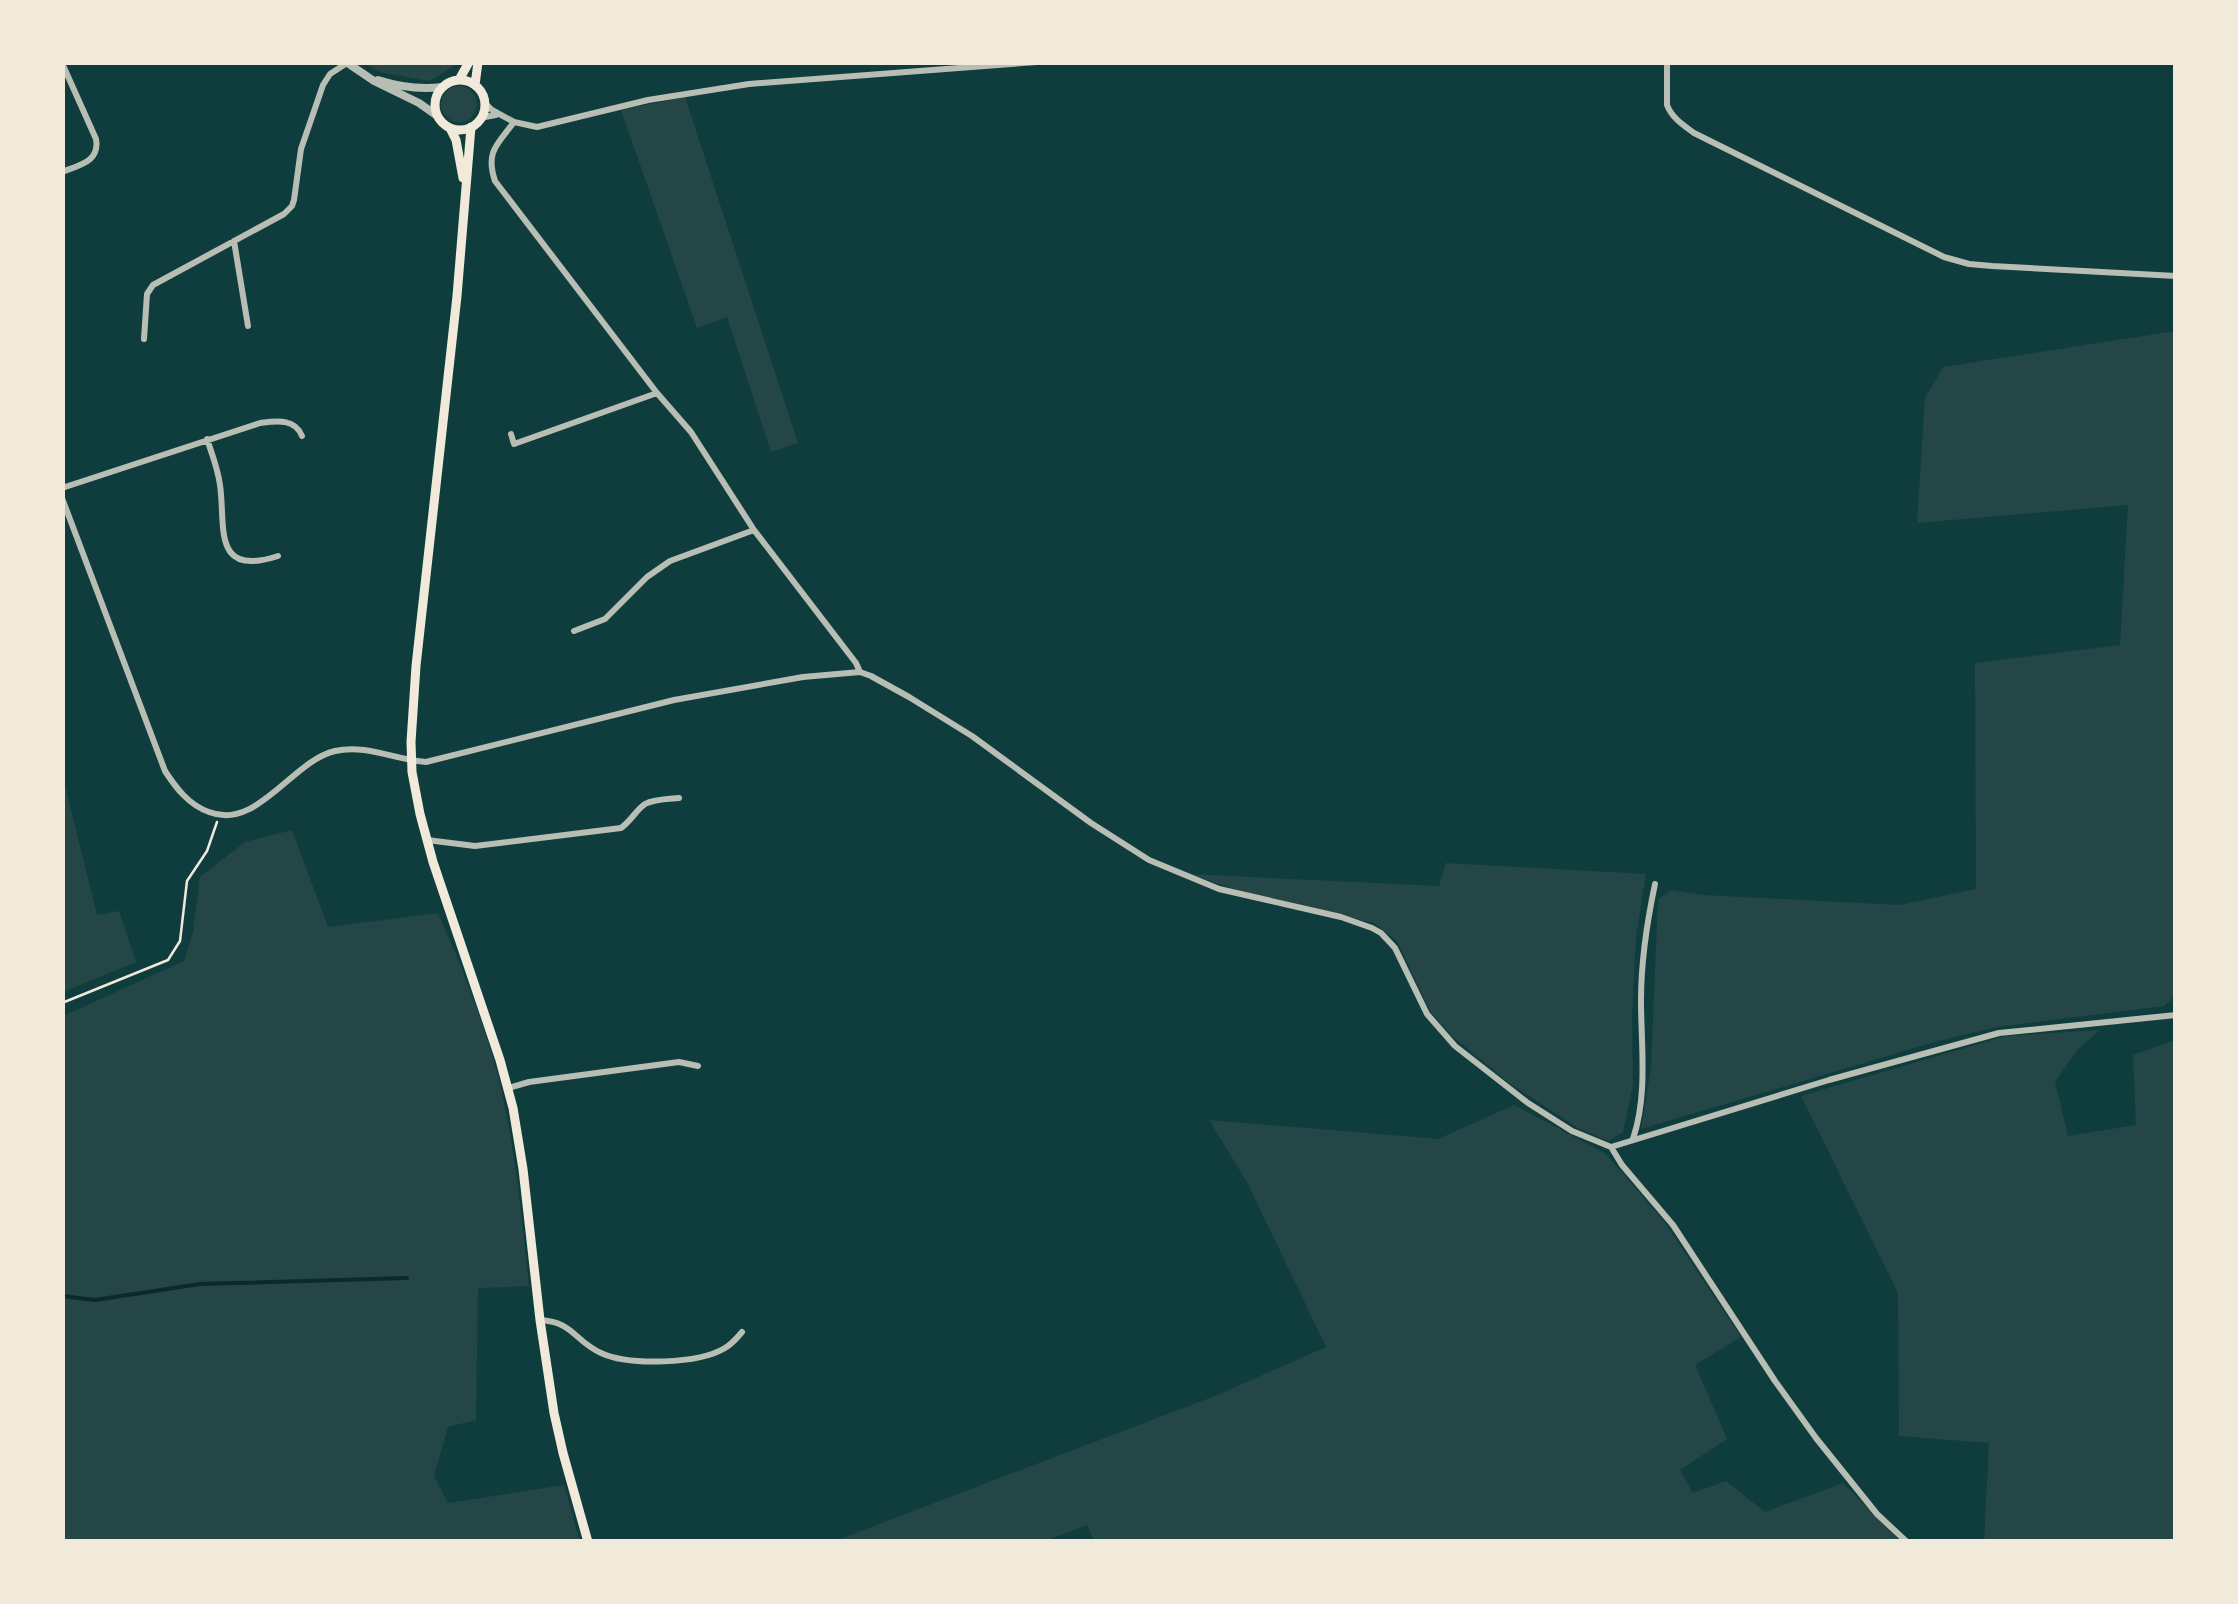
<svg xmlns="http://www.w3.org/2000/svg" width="2238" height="1604" font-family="'Sofia Sans Condensed',sans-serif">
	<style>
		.green { fill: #244646 }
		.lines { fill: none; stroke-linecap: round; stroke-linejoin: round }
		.stream { stroke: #0a2a2b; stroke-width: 4 }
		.path { stroke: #f1e9da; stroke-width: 2.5 }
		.minor { stroke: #b8beb3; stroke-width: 6 }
		.tertiary { stroke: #b8beb3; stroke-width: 8 }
		.secondary { stroke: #f1e9da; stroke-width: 9 }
	</style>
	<rect width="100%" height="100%" fill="#0f3d3e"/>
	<!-- green -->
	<path class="green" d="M 365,63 L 458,63 L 430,81 L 379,72 Z
		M441 104a18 18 0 1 1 36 0a18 18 0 1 1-36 0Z
		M 685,97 L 798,443 L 771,452 L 727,317 L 697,328 L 621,110 Z
		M 2175,331 L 2175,996 L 2164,1006 L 1997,1027 L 1938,1041 L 1641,1129 L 1651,1068 L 1658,899 L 1672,890 L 1704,895 L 1899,905 L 1976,889 L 1975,663 L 2120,645 L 2128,505 L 1917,523 L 1925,398 L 1943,367 Z
		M 62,774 L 97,915 L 119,911 L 136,962 L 63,992 Z
		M 292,830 L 328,927 L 438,913 C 461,964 482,1018 497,1072 C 515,1142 521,1214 529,1286 L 478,1288 L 476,1420 L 448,1427 L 434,1476 L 448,1503 L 564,1485 L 580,1541 L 63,1541 L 63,1016 L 184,961 L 193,932 L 200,877 L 245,842 Z
		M 1446,863 L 1646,874 L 1636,937 L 1632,1017 L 1633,1085 L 1623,1132 L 1608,1141 L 1578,1128 L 1512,1085 L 1453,1037 L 1430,1011 L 1397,941 L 1374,923 L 1247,893 L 1188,874 L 1439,886 Z
		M 2100,1030 L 2077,1050 L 2055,1082 L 2068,1136 L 2136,1125 L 2133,1055 L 2175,1040 L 2175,1541 L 1984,1541 L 1989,1443 L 1899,1436 L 1898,1293 L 1801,1096 L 2006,1036 Z
		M 1514,1105 L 1605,1153 L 1663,1220 L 1741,1337 L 1695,1365 L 1727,1439 L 1680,1470 L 1693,1493 L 1726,1481 L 1765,1512 L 1843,1483 L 1900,1541 L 1095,1542 L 1087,1525 L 1046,1541 L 832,1542 L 1215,1396 L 1326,1347 L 1247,1182 L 1209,1120 L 1438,1139 Z"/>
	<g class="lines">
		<!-- stream -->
		<path class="stream" d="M 62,1296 L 95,1300 L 200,1284 L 407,1278"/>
		<!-- path -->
		<path class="path" d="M 62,1003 L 168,960 L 180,941 L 187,881 L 207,851 L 217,822"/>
		<!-- minor -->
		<path class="minor" d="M 1667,62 L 1667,105 C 1672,118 1683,125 1694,133 L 1944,257 L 1969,264 L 1992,266 L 2176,276
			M 62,63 L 96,139 C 100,162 79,165 62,172
			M 484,102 L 492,110 L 514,122 L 537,127 L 648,100 L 749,84 L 1037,62
			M 478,121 L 485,117 L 496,115
			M 514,122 C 498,144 485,151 495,181 L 657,393 L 691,432 L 754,530 L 856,663 L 860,672
			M 234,241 L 248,326
			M 144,339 L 147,294 L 153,285 L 284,214 L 292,206 L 294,200 L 301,149 L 323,85 L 330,74 L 347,63
			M 511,434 L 514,444 L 657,393
			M 207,439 C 212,454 218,469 220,485 C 226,525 211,578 278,556
			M 62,488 L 260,423 C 276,421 295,418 302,436
			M 62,498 L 165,771 C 176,788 189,805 209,812 C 257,831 292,761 335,751 C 367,744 395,760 426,762 L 674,700 L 803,677 L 860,672 L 871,676 L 909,697 L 972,736 L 1091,823 L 1149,860 L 1219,889 L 1341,917 L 1372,928 L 1381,933 L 1395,948 L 1427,1014 L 1455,1046 L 1528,1103 L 1572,1131 L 1611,1147 L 1622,1165 L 1673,1225 L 1775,1381 L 1816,1438 L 1877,1514 L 1907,1542
			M 574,631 L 605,619 L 647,577 L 670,561 L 754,530
			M 427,840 L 475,846 L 621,828 C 632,820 636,810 645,804 C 654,799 668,799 679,798
			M 508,1088 L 529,1082 L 679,1062 L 698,1066
			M 1633,1139 C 1648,1094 1641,1046 1641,1000 C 1641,960 1647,922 1655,884
			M 1611,1147 L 1829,1080 L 1999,1033 L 2176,1015
			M 540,1320 C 574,1322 574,1341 601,1353 C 629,1366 699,1364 725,1348 C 732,1344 737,1338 742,1332"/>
		<!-- tertiary -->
		<path class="tertiary" d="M 346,62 L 374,81 L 419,103 L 436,115
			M 378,80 C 400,87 419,90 442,87"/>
		<!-- secondary -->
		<path class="secondary" d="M 459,80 L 469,62
			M435 105a25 25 0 1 1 50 0a25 25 0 1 1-50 0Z
			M 475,85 L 478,62
			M 471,127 L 457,296 L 416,666 L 411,742 L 412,772 L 420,814 L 433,862 L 500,1060 L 513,1108 L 523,1169 L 540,1320 L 554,1413 L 563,1453 L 588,1542
			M 450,128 L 456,140 L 463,178"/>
	</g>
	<!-- border -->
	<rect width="2238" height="1604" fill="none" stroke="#f1e9da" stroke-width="130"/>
</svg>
